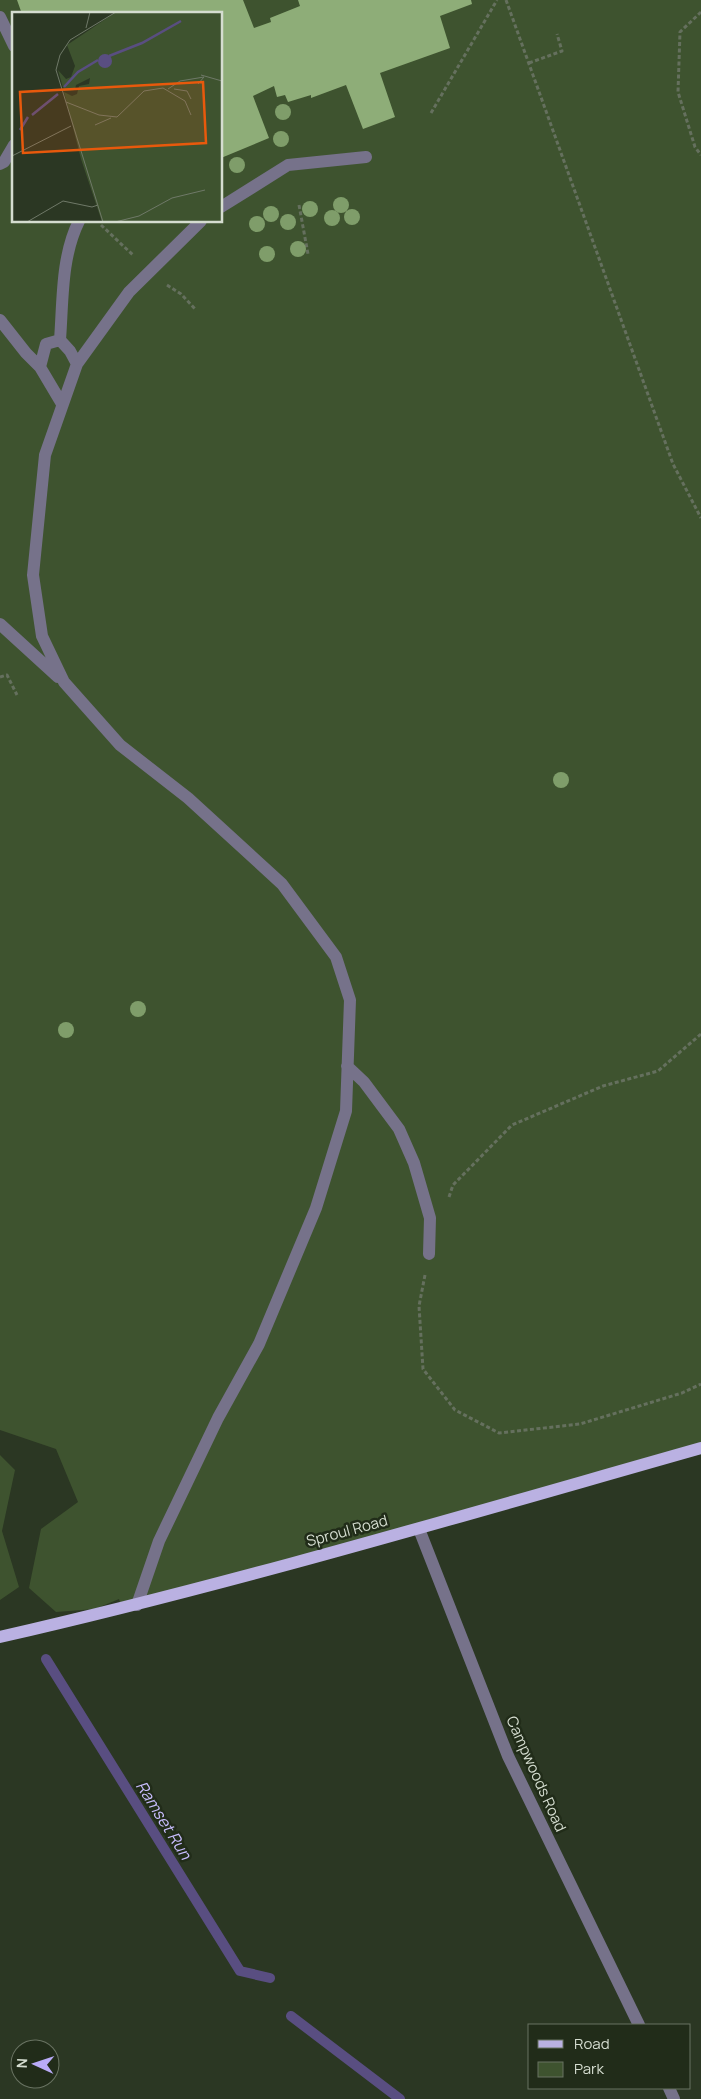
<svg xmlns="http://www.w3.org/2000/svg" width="701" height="2099" font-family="Manrope,sans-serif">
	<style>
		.green { fill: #3e532f; fill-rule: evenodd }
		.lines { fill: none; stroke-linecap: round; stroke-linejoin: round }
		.stream { stroke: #594e81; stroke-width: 10 }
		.building { fill: #8ead78 }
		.path { stroke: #65705e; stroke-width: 3; stroke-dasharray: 4 2.5; stroke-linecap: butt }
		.minor { stroke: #76728a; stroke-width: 12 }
		.major { stroke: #bab1e2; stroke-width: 12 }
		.tree { fill: #7f9d6a }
		.labels { text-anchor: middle; stroke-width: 5; stroke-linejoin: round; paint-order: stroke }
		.street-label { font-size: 15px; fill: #d5ddd0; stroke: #212c19 }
		.water-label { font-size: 16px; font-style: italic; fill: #c7bcfc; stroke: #212c19 }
		.inset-river { fill: none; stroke: #594e81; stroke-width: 2.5 }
		.inset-road { fill: none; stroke: #6f7968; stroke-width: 1 }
		.view { fill: #e8590c; fill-opacity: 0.15; stroke: #e8590c; stroke-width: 2.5 }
		.inset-edge { fill: none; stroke: #d5ddd0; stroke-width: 2.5 }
	</style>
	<rect width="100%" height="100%" fill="#2b3723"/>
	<!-- green -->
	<path class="green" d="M 0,0 L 701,0 L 701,1454 L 122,1609 L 119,1599 L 95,1609 L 56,1612 L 29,1588 L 41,1529 L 78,1502 L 56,1449 L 0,1430 ZM 14,14 L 221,14 L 221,221 L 14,221 Z
		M 0,1455 L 15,1470 L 2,1531 L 19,1587 L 0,1600 Z"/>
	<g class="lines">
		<!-- stream -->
		<path class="stream" d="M 46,1659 L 240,1971 L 270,1978
			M 291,2016 L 400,2099"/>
	</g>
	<!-- building -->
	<path class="building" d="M 17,0 L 243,0 L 254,28 L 271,22 L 270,18 L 300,6 L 298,0 L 471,0 L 472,4 L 440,16 L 450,48 L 380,73 L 395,117 L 363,129 L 346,85 L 311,98 L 311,95 L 288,102 L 285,95 L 277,97 L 274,86 L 253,96 L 269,138 L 221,158 L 221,14 L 22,14 Z"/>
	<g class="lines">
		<!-- path -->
		<path class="path" d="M 506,0 L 673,464 L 701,518
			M 701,12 L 680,32 L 678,92 L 695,147 L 701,155
			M 529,63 L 562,51 L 557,34
			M 431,113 L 497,0
			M 299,205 L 308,254
			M 101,225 L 134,256
			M 167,285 L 181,294 L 196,310
			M 0,677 L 7,675 L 17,695
			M 449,1197 L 453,1185 L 512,1125 L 603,1086 L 658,1071 L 701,1034
			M 425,1275 L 419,1306 L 423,1369 L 455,1410 L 499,1433 L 580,1424 L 682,1393 L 701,1384"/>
		<!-- minor -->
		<path class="minor" d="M 0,17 L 14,46
			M 0,164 L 4,162 L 14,145
			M 221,207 L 288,165 L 366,157
			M 0,320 L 26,353 L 40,367 L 62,404
			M 60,340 C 63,301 61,257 79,221
			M 40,367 L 46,344 L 60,340 L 70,351 L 77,364
			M 0,624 L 58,677
			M 347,1066 L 364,1082 L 399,1129 L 414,1163 L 430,1218 L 429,1254
			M 419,1529 L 508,1756 L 639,2025
			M 137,1605 L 159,1541 L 218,1418 L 259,1344 L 316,1208 L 346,1111 L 350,1000 L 336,957 L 282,884 L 188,798 L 120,745 L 64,682 L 42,636 L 33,575 L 45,455 L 77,364 L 129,292 L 201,221
			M 669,2088 L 674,2099"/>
		<!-- major -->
		<path class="major" d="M 0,1637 C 236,1583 468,1514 701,1448"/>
	</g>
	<!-- trees -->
	<g class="tree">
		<circle cx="283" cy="112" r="8"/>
		<circle cx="281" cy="139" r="8"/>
		<circle cx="237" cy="165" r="8"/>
		<circle cx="341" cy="205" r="8"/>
		<circle cx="310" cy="209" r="8"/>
		<circle cx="271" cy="214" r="8"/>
		<circle cx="352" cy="217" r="8"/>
		<circle cx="332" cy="218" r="8"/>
		<circle cx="288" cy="222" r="8"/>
		<circle cx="257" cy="224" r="8"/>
		<circle cx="298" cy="249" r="8"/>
		<circle cx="267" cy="254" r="8"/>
		<circle cx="561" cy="780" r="8"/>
		<circle cx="138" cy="1009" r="8"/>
		<circle cx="66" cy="1030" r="8"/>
	</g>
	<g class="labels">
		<!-- street labels -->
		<g class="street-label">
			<text transform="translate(347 1531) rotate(-15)" y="5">Sproul Road</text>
			<text transform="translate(536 1774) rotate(66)" y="5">Campwoods Road</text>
		</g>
		<!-- water labels -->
		<g class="water-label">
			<text transform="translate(164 1820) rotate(58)" y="6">Ramset Run</text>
		</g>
	</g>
	<!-- overview -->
	<g transform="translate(12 12)">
		<rect width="210" height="210" fill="#2b3723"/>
		<path d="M 104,0 L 210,0 L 210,210 L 90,210 L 69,147 L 52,80 L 60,84 L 65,82 L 67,74 L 77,72 L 78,66 L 64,73 L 63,78 L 52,79 L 46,58 L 54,67 L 59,65 L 63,54 L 55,33 Z" fill="#3e532f"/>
		<path d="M86 49a7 7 0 1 1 14 0a7 7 0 1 1-14 0Z" fill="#594e81"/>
		<path class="inset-river" d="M 97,44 L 130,31 L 169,9M 52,75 L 66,60 L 86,48M 20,103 L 46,82M 8,118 L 16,105"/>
		<path class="inset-road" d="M 74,16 L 78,0M 189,63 L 210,69M 156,77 L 168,69 L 192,65 L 186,72M 162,77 L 175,79 L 179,87M 54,90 L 87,103 L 105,105 L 132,79 L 151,76 L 173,89 L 179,103M 83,113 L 99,106M 0,144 L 59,114M 15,210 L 51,189 L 80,195 L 86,193M 91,210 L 44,58 L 48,43 L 58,28 L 104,0M 103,210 L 127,204 L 160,186 L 193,178"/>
		<path class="view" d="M 191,70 L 194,131 L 11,141 L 8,80 Z"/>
		<rect width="210" height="210" class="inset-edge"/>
	</g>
	<!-- legend -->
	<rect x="528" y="2024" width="162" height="65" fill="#212c19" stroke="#697362"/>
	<rect x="538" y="2040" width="25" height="8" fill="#bab1e2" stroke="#697362"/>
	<text x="574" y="2049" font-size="15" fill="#d5ddd0">Road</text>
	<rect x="538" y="2062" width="25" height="15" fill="#3e532f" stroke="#697362"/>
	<text x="574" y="2074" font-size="15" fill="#d5ddd0">Park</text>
	<!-- north arrow -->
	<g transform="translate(35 2064) rotate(273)"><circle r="24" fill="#212c19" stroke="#697362"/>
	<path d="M0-4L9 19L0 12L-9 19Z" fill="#b9abf7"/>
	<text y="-8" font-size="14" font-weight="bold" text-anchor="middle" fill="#d5ddd0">N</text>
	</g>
</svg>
